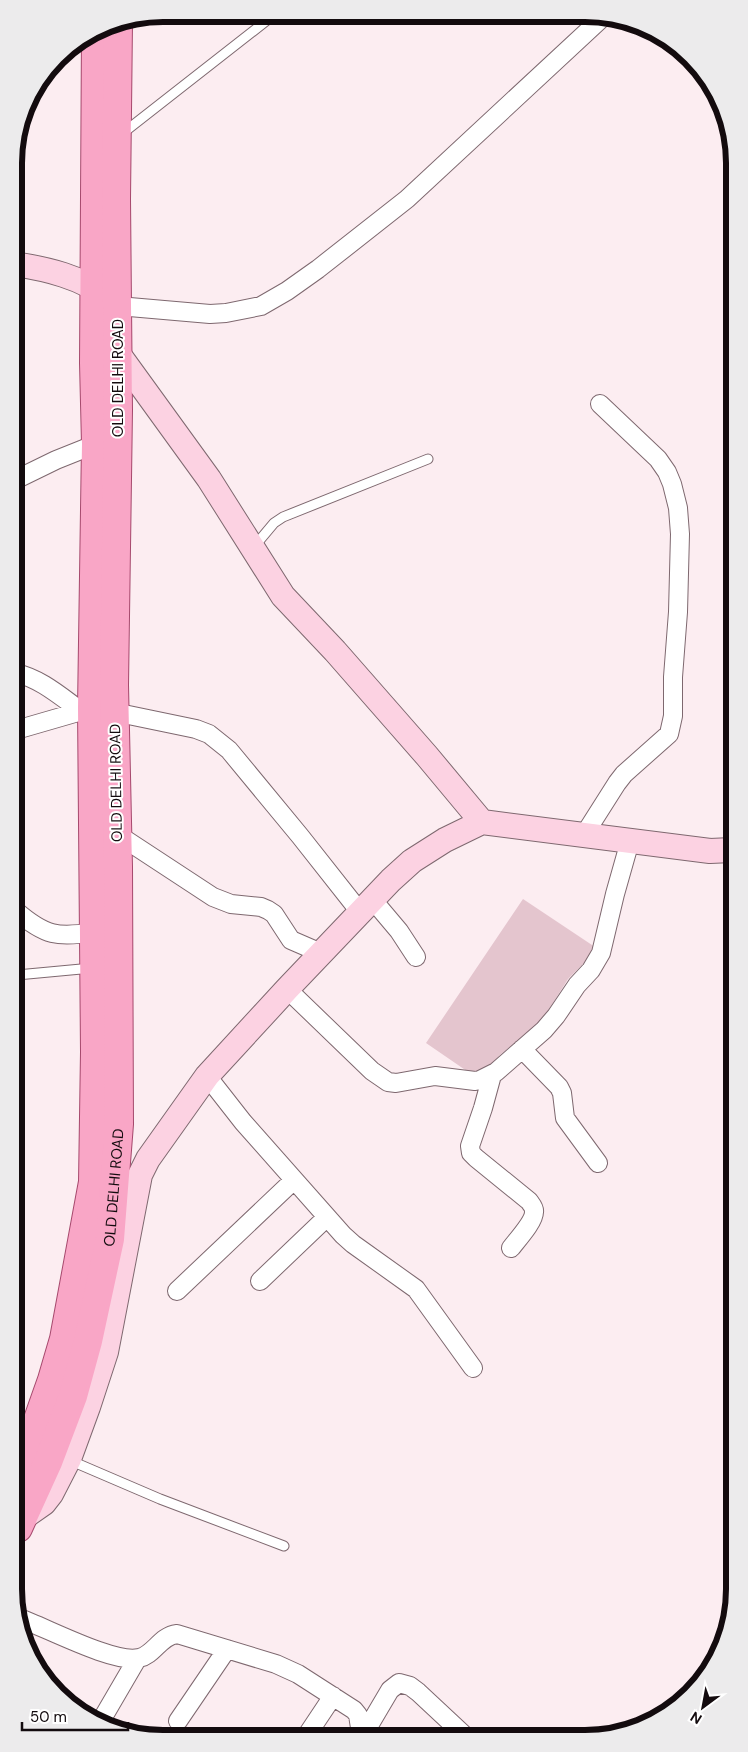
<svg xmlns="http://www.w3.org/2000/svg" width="748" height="1752" font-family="'DM Sans',sans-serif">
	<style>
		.green { fill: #e4c5ce }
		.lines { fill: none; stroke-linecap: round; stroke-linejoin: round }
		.lane-casing { stroke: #7e686f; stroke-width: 11 }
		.street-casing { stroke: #7e686f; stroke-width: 20 }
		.secondary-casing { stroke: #7e686f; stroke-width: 26 }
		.primary-casing { stroke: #a6496d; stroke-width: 30 }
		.lane { stroke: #fff; stroke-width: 9 }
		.street { stroke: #fff; stroke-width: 18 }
		.secondary { stroke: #fcd2e2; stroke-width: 24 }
		.primary { stroke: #f9a6c6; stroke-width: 28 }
		.labels { text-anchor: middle; stroke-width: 4; stroke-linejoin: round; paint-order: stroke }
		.street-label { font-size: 15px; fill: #130b0e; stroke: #fff }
		.rim { fill: none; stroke: #130b0e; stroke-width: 6 }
	</style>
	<rect width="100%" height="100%" fill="#fcedf1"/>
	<!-- green -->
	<path class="green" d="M 523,899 L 598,949 L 568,979 L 541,1022 L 501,1054 L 477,1078 L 426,1043 Z"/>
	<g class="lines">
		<defs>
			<path id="lane" d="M 123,133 L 275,14
				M 253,548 L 274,523 L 283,517 L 428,459
				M 17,975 L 92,968
				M 69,1460 L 160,1499 L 284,1546"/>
			<path id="street" d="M 118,306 L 210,314 L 226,313 L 261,306 L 287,291 L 318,269 L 407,199 L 603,17
				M 15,480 L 56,460 L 96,444
				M 16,673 C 41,679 60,696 81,711
				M 114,712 L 196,729 L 209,734 L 229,750 L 300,836 L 360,912
				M 16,730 L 92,708
				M 117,834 L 213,897 L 231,904 L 261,907 L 268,910 L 274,914 L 291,940 L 321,953
				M 584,835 L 617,783 L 624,774 L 669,734 L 673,716 L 673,677 L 678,612 L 680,534 L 678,508 L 672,484 L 667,472 L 658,459 L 600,404
				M 372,899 L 399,931 L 416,957
				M 16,911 C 45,936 58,938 94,932
				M 287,989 L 372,1071 L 388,1082 L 396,1083 L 435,1076 L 475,1081 L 480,1080 L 496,1072 L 544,1030 L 556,1016 L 577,985 L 591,970 L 601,953 L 615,894 L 630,841
				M 522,1049 L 559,1087 L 562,1093 L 565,1118 L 598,1163
				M 492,1075 L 483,1108 L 470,1146 L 471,1153 L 476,1158 L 529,1201 C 531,1204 535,1208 534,1212 C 534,1222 517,1240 511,1248
				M 207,1076 L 243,1122 L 343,1235 L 353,1244 L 416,1289 L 473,1368
				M 260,1281 L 327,1217
				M 177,1291 L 294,1180
				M 19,1618 C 45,1627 114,1664 139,1658 C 154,1655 160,1636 177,1634 L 276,1664 L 298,1674 L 354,1710 L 358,1715 L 361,1734
				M 102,1719 L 137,1659
				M 178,1721 L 227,1649
				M 364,1734 L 390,1690 L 399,1683 L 410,1686 L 418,1692 L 463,1734
				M 307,1735 L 333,1696"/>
			<path id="secondary" d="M 14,264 C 47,269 82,277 108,298
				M 110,351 L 117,352 L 209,479 L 283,596 L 335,651 L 427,756 L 482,822
				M 24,1517 L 44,1503 L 51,1494 L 69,1459 L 88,1407 L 106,1352 L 140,1175 L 148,1159 L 207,1076 L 287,989 L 391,880 L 412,861 L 445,840 L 482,822 L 710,851 L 732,850"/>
			<g id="primary">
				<path d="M 18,1476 L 52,1380 L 64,1339 L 93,1182 L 95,1052 L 92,708 L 96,444 L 94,363 L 96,32"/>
				<path id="s1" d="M 18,1528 L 48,1462 L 73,1396 L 88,1341 L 110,1239 L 119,1124 L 118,866 L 114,685 L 118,410 L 116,199 L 118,23"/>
			</g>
		</defs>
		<!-- lane casing -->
		<use href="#lane" class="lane-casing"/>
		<!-- street casing -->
		<use href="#street" class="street-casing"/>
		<!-- secondary casing -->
		<use href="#secondary" class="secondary-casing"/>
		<!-- primary casing -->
		<use href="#primary" class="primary-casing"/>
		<!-- lane -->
		<use href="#lane" class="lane"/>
		<!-- street -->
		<use href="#street" class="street"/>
		<!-- secondary -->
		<use href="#secondary" class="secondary"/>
		<!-- primary -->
		<use href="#primary" class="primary"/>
	</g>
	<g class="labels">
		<!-- street labels -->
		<g class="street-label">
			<text transform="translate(118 378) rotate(-90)" y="5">OLD DELHI ROAD</text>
			<text transform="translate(116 783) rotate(-91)" y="5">OLD DELHI ROAD</text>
			<text dy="5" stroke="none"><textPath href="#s1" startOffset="356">OLD DELHI ROAD</textPath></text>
		</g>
	</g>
	<!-- crop -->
	<path d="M0 0H748V1752H0ZM163 22H585A141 141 0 0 1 726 163V1589A141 141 0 0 1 585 1730H163A141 141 0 0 1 22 1589V163A141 141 0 0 1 163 22Z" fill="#ecebec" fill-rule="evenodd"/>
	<path class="rim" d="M163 22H585A141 141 0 0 1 726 163V1589A141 141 0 0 1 585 1730H163A141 141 0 0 1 22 1589V163A141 141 0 0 1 163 22Z"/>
	<!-- north arrow -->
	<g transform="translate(703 1707) rotate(212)" stroke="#ffffff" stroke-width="4" paint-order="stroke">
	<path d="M0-4L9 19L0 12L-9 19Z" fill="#130b0e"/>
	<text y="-8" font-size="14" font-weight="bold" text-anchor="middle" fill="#130b0e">N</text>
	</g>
	<!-- scale -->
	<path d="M22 1722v8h106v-8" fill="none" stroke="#130b0e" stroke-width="2.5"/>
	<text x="30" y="1722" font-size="15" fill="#130b0e" stroke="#ffffff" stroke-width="4" paint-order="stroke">50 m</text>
</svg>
